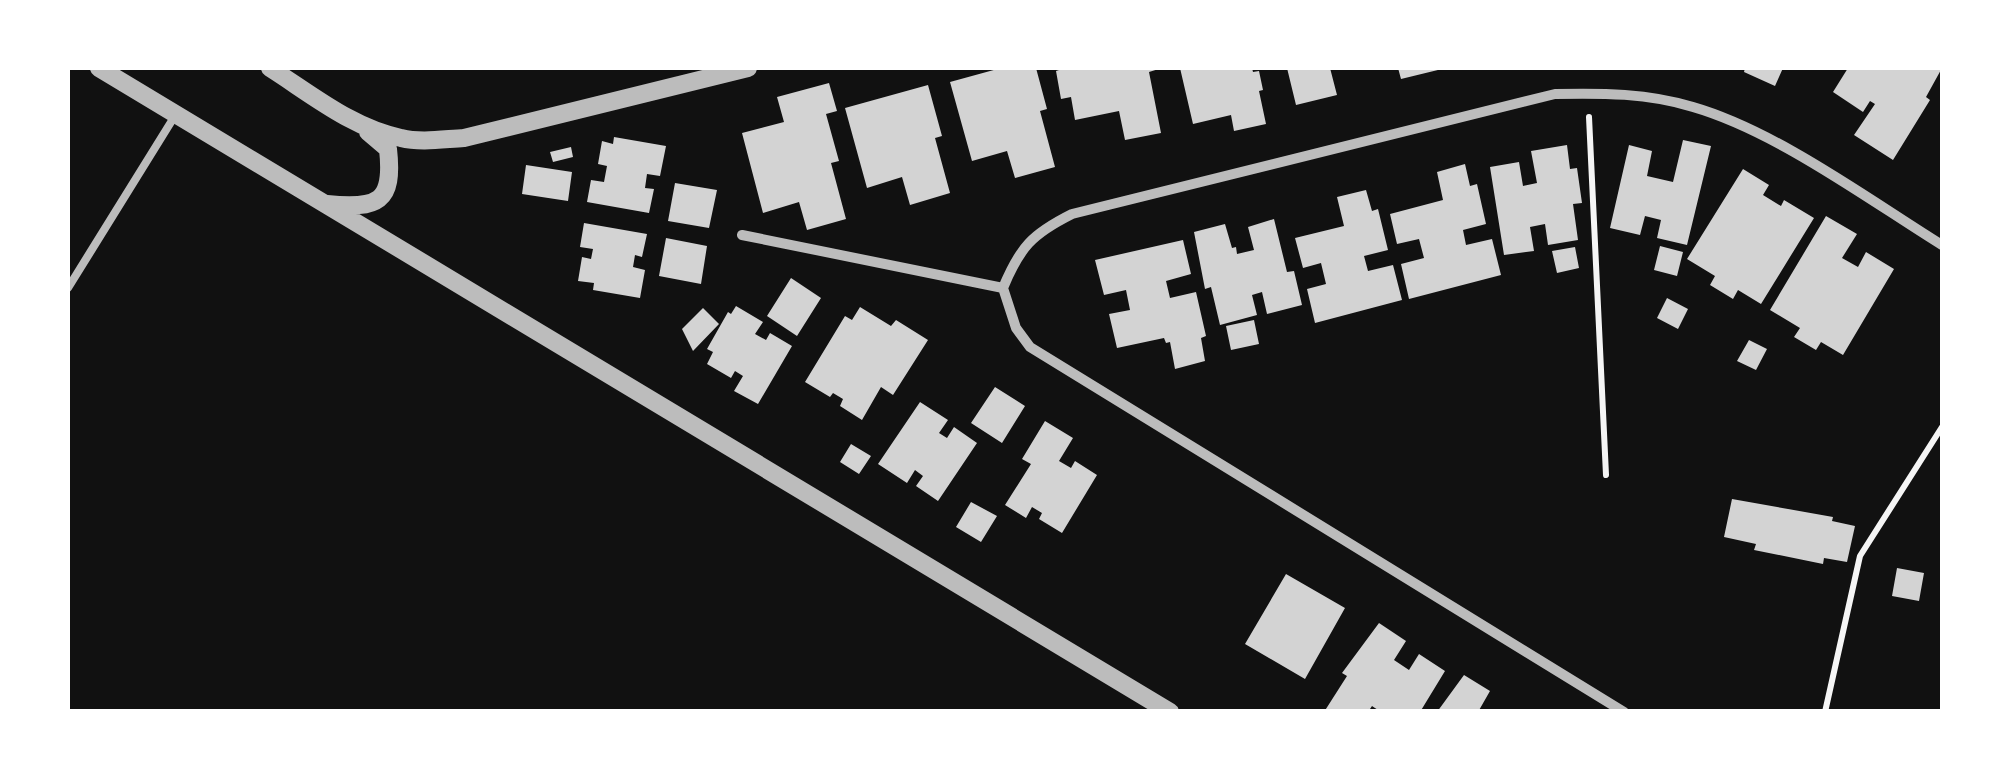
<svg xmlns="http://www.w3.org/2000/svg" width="2010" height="779" font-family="'Fira Sans Condensed',sans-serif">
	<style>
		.building { fill: #d3d3d3 }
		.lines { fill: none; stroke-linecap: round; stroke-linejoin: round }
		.path { stroke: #f5f5f5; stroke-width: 6 }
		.service { stroke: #bcbcbc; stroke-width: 8 }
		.minor { stroke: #bcbcbc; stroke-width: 10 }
		.tertiary { stroke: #bcbcbc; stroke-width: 18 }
	</style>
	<rect width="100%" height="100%" fill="#111"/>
	<!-- building -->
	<path class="building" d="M 1001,68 L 1036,68 L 1047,109 L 1040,111 L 1055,167 L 1015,178 L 1007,151 L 972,161 L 950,82 Z
		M 1065,68 L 1162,68 L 1149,72 L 1161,133 L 1125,140 L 1119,111 L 1075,120 L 1071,97 L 1061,99 L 1056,71 Z
		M 1180,68 L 1252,68 L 1253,72 L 1259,71 L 1263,90 L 1259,91 L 1266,124 L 1234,131 L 1231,115 L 1193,124 Z
		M 1287,68 L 1330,68 L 1337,95 L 1296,105 Z
		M 1398,68 L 1442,68 L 1442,69 L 1401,79 Z
		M 1745,68 L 1783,68 L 1775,86 L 1744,72 Z
		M 1848,68 L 1942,68 L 1926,97 L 1930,100 L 1893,160 L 1854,135 L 1875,104 L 1870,101 L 1863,112 L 1833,92 Z
		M 829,83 L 837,111 L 826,114 L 839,161 L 831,163 L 846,219 L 807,230 L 799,202 L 763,213 L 742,133 L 784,122 L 777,97 Z
		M 928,85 L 942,136 L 935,138 L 950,193 L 910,205 L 902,177 L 867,188 L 845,108 Z
		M 614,137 L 666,146 L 660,176 L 647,174 L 645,188 L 654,189 L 649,213 L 587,202 L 591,180 L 604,182 L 607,166 L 598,164 L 602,141 L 613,144 Z
		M 1683,140 L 1711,146 L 1687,245 L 1657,238 L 1661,220 L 1645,216 L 1640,235 L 1610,228 L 1629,145 L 1652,151 L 1647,176 L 1673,182 Z
		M 1567,145 L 1570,169 L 1577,168 L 1582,203 L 1573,204 L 1578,240 L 1548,245 L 1545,224 L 1530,227 L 1534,251 L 1504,255 L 1490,167 L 1519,162 L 1523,186 L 1537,183 L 1531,151 Z
		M 571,147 L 573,157 L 553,162 L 550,152 Z
		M 1465,164 L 1470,186 L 1477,184 L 1486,224 L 1463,230 L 1466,245 L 1492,239 L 1501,275 L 1409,299 L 1401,264 L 1424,258 L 1419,239 L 1397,244 L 1390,214 L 1443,200 L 1437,172 Z
		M 526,165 L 572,172 L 568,201 L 522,194 Z
		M 1743,169 L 1769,185 L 1763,195 L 1781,206 L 1784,200 L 1814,218 L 1761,304 L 1738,290 L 1733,299 L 1710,285 L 1715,276 L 1687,259 Z
		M 675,183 L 717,190 L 709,228 L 668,221 Z
		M 1366,190 L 1372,211 L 1378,209 L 1388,250 L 1364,256 L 1368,271 L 1393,265 L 1402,300 L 1315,323 L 1307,289 L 1326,284 L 1321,263 L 1303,268 L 1295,238 L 1344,226 L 1337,197 Z
		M 1826,216 L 1857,234 L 1842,258 L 1858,267 L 1866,252 L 1894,269 L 1843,355 L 1821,342 L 1816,350 L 1794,337 L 1800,328 L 1770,310 Z
		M 1274,219 L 1287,272 L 1294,271 L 1302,305 L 1267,314 L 1262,292 L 1252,295 L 1257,315 L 1220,325 L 1211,287 L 1205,289 L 1194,232 L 1225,224 L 1232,248 L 1236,247 L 1237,254 L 1254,250 L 1248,227 Z
		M 584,223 L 647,234 L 642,257 L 635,255 L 633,267 L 645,270 L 640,298 L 593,290 L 594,283 L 578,281 L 582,257 L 591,259 L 593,249 L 580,247 Z
		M 666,238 L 707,246 L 701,284 L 659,276 Z
		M 1183,240 L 1191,274 L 1166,281 L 1170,298 L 1196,292 L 1206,336 L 1201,338 L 1205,361 L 1175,369 L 1170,342 L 1166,343 L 1164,338 L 1117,348 L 1109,314 L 1130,310 L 1126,290 L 1104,295 L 1095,260 Z
		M 1660,246 L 1683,252 L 1677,276 L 1654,270 Z
		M 1575,247 L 1579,268 L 1557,273 L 1552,251 Z
		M 791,278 L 821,298 L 797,336 L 767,316 Z
		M 1667,298 L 1688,309 L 1678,329 L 1657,318 Z
		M 736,306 L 763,322 L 755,334 L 766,340 L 770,333 L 792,346 L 758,404 L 734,391 L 743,376 L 735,371 L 731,378 L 707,364 L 713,352 L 707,349 L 728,312 L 731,314 Z
		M 860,307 L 891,326 L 896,320 L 928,340 L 893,395 L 881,387 L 862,420 L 840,406 L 843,399 L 833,393 L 830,397 L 805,382 L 845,316 L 852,320 Z
		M 703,308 L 719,324 L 693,351 L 682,329 Z
		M 1254,320 L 1259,344 L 1231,350 L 1226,326 Z
		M 1749,340 L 1767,349 L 1756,370 L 1737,361 Z
		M 995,387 L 1025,406 L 1002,443 L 971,423 Z
		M 920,402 L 948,420 L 939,433 L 947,438 L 954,427 L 977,443 L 938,501 L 916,486 L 923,476 L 915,470 L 907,483 L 878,464 Z
		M 1045,421 L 1073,438 L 1059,461 L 1071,468 L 1075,461 L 1097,475 L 1062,533 L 1039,519 L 1042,513 L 1032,507 L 1026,518 L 1005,505 L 1031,464 L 1022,459 Z
		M 851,444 L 871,456 L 859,474 L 840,462 Z
		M 1732,499 L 1833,517 L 1832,521 L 1855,526 L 1847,562 L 1824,558 L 1823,564 L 1754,550 L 1756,544 L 1724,537 Z
		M 971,502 L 997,516 L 981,542 L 956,527 Z
		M 1897,568 L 1924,573 L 1919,601 L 1892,596 Z
		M 1286,574 L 1345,608 L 1305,679 L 1245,644 Z
		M 1379,623 L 1406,641 L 1394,660 L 1409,670 L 1419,654 L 1445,671 L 1420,712 L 1381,712 L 1372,706 L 1368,712 L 1324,712 L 1347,676 L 1342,673 Z
		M 1464,675 L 1490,691 L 1478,712 L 1437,712 Z"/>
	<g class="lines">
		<!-- path -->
		<path class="path" d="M 1589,117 L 1606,475
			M 1825,712 L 1860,556 L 1942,427"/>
		<!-- service -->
		<path class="service" d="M 68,288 L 176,114"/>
		<!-- minor -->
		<path class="minor" d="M 742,235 L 1003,288
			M 1624,712 L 1030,347 L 1016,328 L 1003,288 C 1020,247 1032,234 1072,214 L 1555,94 C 1602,93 1648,93 1693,107 C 1776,131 1868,199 1942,245"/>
		<!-- tertiary -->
		<path class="tertiary" d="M 99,68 L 1170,712
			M 270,68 C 311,94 352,128 401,138 C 421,143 444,139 464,138 L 748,68
			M 327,204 C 378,209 394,203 388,149 L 368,132"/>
	</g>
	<!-- border -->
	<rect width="2010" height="779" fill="none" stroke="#ffffff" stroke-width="140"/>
</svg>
